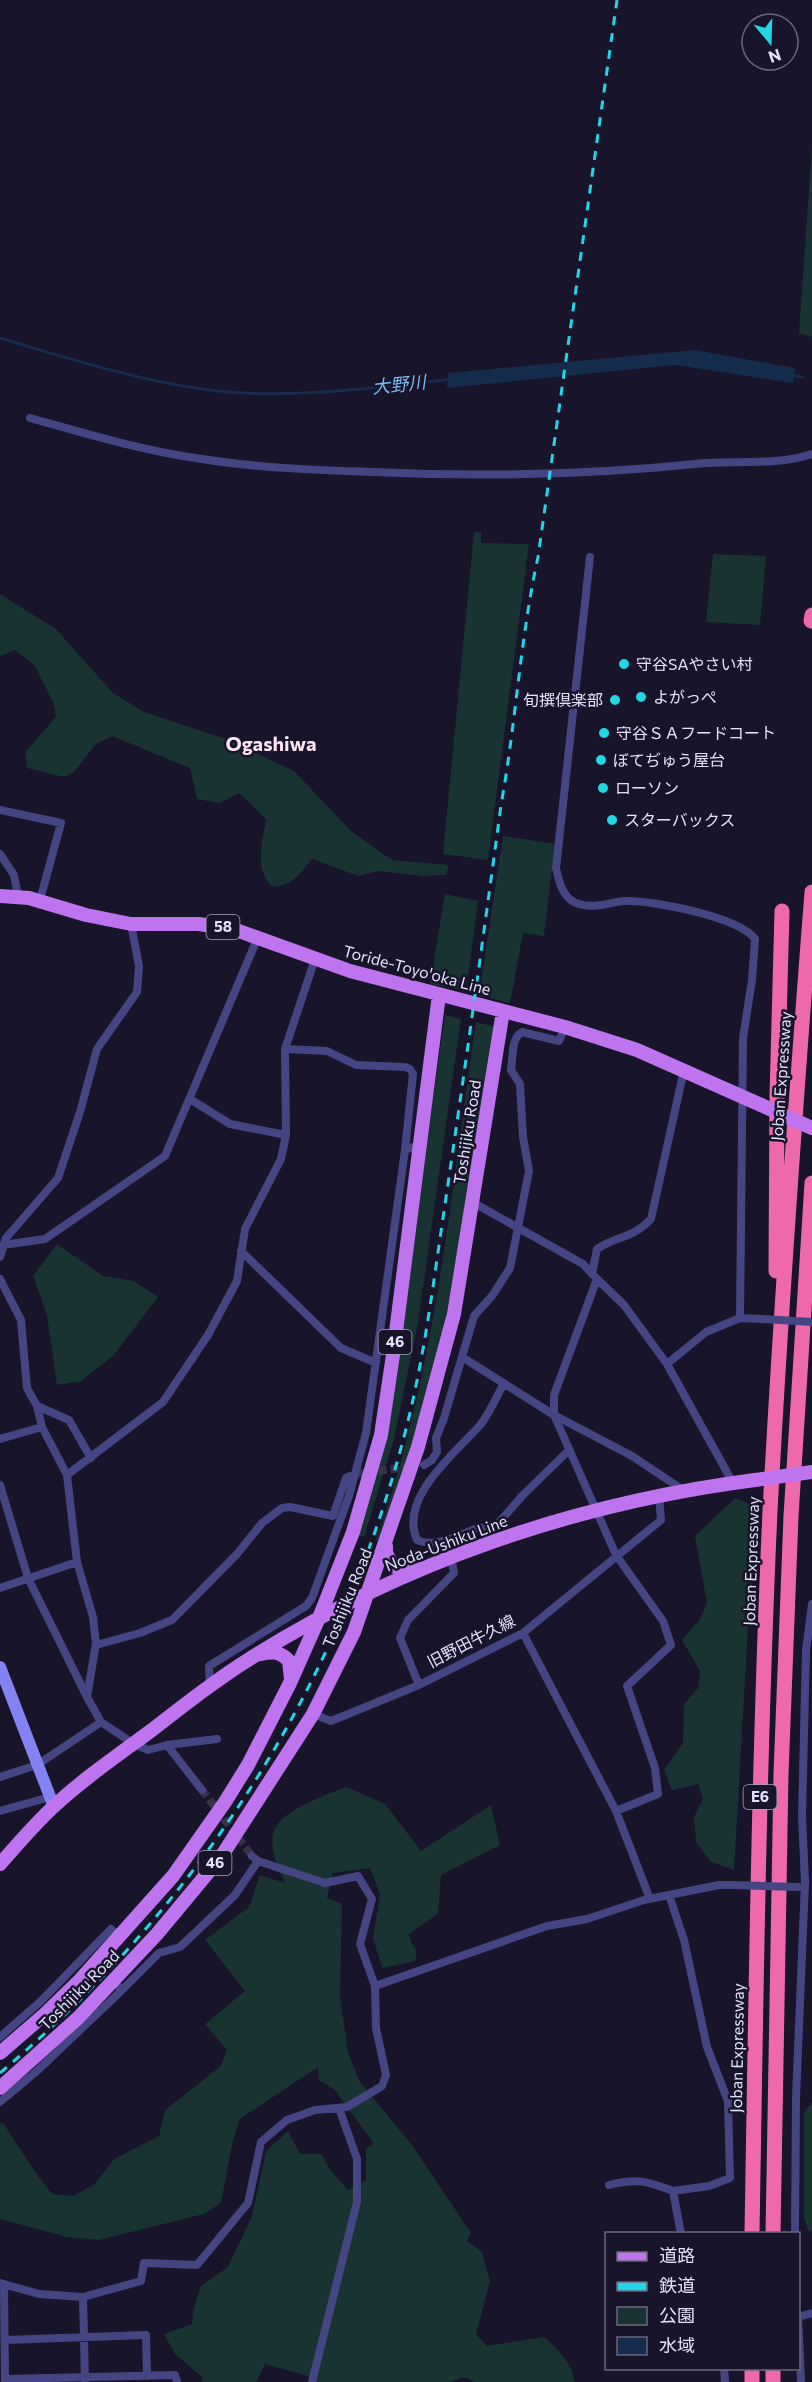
<svg xmlns="http://www.w3.org/2000/svg" width="812" height="2382" font-family="Commissioner,'Noto Sans JP',sans-serif">
	<style>
		.green { fill: #183331 }
		.water { fill: #162c4c }
		.lines { fill: none; stroke-linecap: round; stroke-linejoin: round }
		.stream { stroke: #162c4c; stroke-width: 3 }
		.street-tunnel { stroke: #363349; stroke-width: 8; stroke-dasharray: 8 4; stroke-linecap: butt }
		.street { stroke: #464583; stroke-width: 8 }
		.secondary { stroke: #8382f1; stroke-width: 12 }
		.primary { stroke: #be74ef; stroke-width: 14 }
		.highway { stroke: #ee69ac; stroke-width: 15 }
		.rail { stroke: #22d6e5; stroke-width: 3; stroke-dasharray: 9 8; stroke-linecap: butt }
		.street-bridge { stroke: #464583; stroke-width: 8 }
		.primary-bridge { stroke: #be74ef; stroke-width: 14 }
		.poi-dot { fill: #22d6e5; stroke: #18142a; stroke-width: 2 }
		.labels { text-anchor: middle; stroke-width: 5; stroke-linejoin: round; paint-order: stroke }
		.shield { fill: #18142a; stroke: #a6a4bc; stroke-width: 1.5 }
		.shield-label { font-size: 15px; font-weight: bold; fill: #e3e1fb }
		.poi-label { font-size: 16px; fill: #e3e1fb; stroke: #18142a; text-anchor: start }
		.street-label { font-size: 16px; fill: #e3e1fb; stroke: #18142a }
		.water-label { font-size: 18px; font-style: italic; fill: #7abcf0; stroke: #18142a }
		.quarter-label { font-size: 20px; font-weight: bold; fill: #fce2f3; stroke: #18142a }
	</style>
	<rect width="100%" height="100%" fill="#18142a"/>
	<!-- green -->
	<path class="green" d="M 812,146 L 812,337 L 799,333 Z
		M 474,532 L 481,532 L 481,543 L 529,544 L 488,860 L 443,854 Z
		M 713,554 L 766,556 L 760,625 L 706,622 Z
		M 0,594 L 56,629 L 113,693 L 144,712 L 231,741 L 294,771 L 351,831 L 392,860 L 449,865 L 446,875 L 422,876 L 378,871 L 358,876 L 312,859 C 300,874 293,885 273,887 C 253,871 263,842 266,819 L 239,793 L 219,803 L 197,799 L 190,768 L 112,736 L 96,744 L 74,772 L 64,777 L 27,768 L 25,752 L 56,717 L 54,705 L 35,666 L 15,650 L 0,656 Z
		M 503,836 L 555,844 L 544,936 L 523,933 L 510,1003 L 479,995 Z
		M 445,894 L 478,901 L 466,991 L 430,984 Z
		M 445,1015 L 461,1019 L 418,1323 L 394,1439 L 364,1537 L 358,1536 L 411,1253 Z
		M 476,1022 L 496,1027 L 446,1335 L 381,1542 L 376,1540 C 436,1374 450,1196 476,1022 Z
		M 57,1244 L 103,1276 L 134,1281 L 158,1297 L 113,1356 L 81,1381 L 57,1385 L 47,1315 L 33,1276 Z
		M 735,1498 L 755,1506 L 734,1870 L 711,1862 L 696,1842 L 694,1817 L 703,1799 L 698,1784 L 672,1790 L 664,1770 L 683,1743 L 684,1704 L 698,1688 L 700,1671 L 682,1640 L 700,1619 L 707,1603 L 695,1536 Z
		M 346,1787 L 385,1804 L 421,1851 L 491,1805 L 500,1845 L 441,1875 L 438,1914 L 409,1934 L 410,1941 L 417,1951 L 415,1961 L 382,1968 L 373,1938 L 380,1894 L 370,1868 L 333,1873 L 327,1898 L 342,1904 L 340,1995 L 348,2053 L 360,2082 L 412,2145 L 471,2233 L 467,2241 L 482,2252 L 490,2281 L 476,2334 L 487,2346 L 544,2337 C 559,2350 571,2362 575,2382 L 474,2382 C 466,2375 459,2378 451,2382 L 316,2382 L 308,2376 L 265,2364 L 256,2382 L 202,2382 L 202,2377 L 175,2354 L 164,2334 L 192,2324 L 194,2308 L 201,2286 L 228,2267 L 252,2216 L 266,2151 L 288,2131 L 300,2154 L 322,2154 L 328,2167 L 348,2190 L 366,2180 L 366,2148 L 374,2144 L 335,2090 L 319,2080 L 318,2067 L 240,2119 L 233,2140 L 221,2203 L 204,2214 L 99,2240 L 67,2237 L 0,2219 L 0,2124 L 3,2123 L 38,2176 L 52,2194 L 73,2196 L 95,2184 L 114,2159 L 159,2136 L 165,2110 L 221,2066 L 227,2050 L 205,2024 L 245,1991 L 205,1940 L 249,1907 L 260,1875 L 285,1883 C 278,1868 270,1851 273,1834 C 276,1812 327,1794 346,1787 Z
		M 812,2102 L 812,2232 L 808,2230 L 804,2218 L 804,2112 Z"/>
	<!-- water -->
	<path class="water" d="M 695,350 L 795,368 L 793,383 L 675,365 L 447,388 L 448,373 Z"/>
	<g class="lines">
		<!-- stream -->
		<path class="stream" d="M 0,338 C 67,358 139,381 209,390 C 287,400 373,388 451,379
			M 792,375 L 802,377"/>
		<!-- street-tunnel -->
		<path class="street-tunnel" d="M 355,1474 L 414,1466
			M 202,1790 L 252,1856"/>
		<!-- street -->
		<path class="street" d="M 30,418 C 87,434 144,451 202,459 C 259,468 316,470 374,472 C 481,477 588,475 695,464 C 733,460 775,466 812,454
			M 590,557 L 556,868 C 559,882 563,900 579,904 C 595,909 610,902 625,901 C 653,900 739,917 755,939 L 752,980 L 743,1038 L 740,1318 L 706,1332 L 667,1364 L 733,1483
			M 0,810 L 61,823 L 40,900
			M 0,854 L 14,875 L 18,896
			M 285,1049 L 327,1051 L 356,1065 L 405,1067 L 410,1069 L 413,1074 L 405,1150
			M 190,1099 L 230,1124 L 286,1135
			M 472,1202 L 583,1264 L 597,1279 L 554,1395 L 554,1415 L 616,1555 L 663,1621 L 671,1645 L 627,1686 L 655,1768 L 658,1794 L 616,1811
			M 3,1245 L 45,1239 L 165,1156 L 258,937
			M 241,1251 L 341,1348 L 376,1363
			M 0,1257 L 6,1238 L 58,1178 L 80,1112 L 97,1049 L 137,992 L 139,966 L 131,924
			M 592,1274 L 597,1249 C 618,1235 632,1239 651,1219 L 684,1070
			M 0,1279 L 21,1320 L 27,1388 L 37,1406 L 69,1420 L 91,1458
			M 597,1279 L 624,1305 L 667,1364
			M 740,1318 L 762,1319
			M 462,1357 L 554,1415 L 632,1456 L 683,1490
			M 37,1406 L 42,1427 L 67,1475
			M 0,1439 L 42,1427
			M 424,1465 L 432,1460 L 437,1452 L 436,1438 L 444,1418 L 474,1316 L 492,1296 L 510,1268 L 529,1171 L 523,1137 L 520,1084 L 511,1070 C 513,1058 511,1038 522,1032 L 559,1041 L 565,1027
			M 0,1485 L 28,1578 L 87,1697
			M 489,1532 L 480,1527 C 461,1534 436,1549 417,1540 C 398,1497 457,1452 481,1424 C 490,1412 497,1396 504,1383
			M 488,1535 L 522,1496 L 568,1451
			M 0,1588 L 77,1562
			M 523,1633 L 616,1811 L 650,1899
			M 96,1645 L 140,1633 L 172,1620 L 237,1554 L 262,1523 L 282,1508 L 290,1507 L 333,1516 L 346,1478 L 355,1474
			M 419,1685 L 400,1638 L 408,1620 L 454,1573 L 451,1556
			M 210,1686 L 209,1666 L 306,1606 L 312,1598 L 349,1496 L 366,1433 L 405,1150 L 413,1147 L 420,1148
			M 313,1714 L 331,1721 L 419,1685 L 523,1633 L 661,1520 L 659,1495
			M 217,1739 L 167,1745 L 148,1750 L 134,1744 L 101,1722 L 87,1697 L 96,1643 L 93,1617 L 77,1562 L 67,1475 L 163,1402 L 208,1335 L 237,1281 L 245,1229 L 281,1159 L 286,1135 L 285,1049 L 315,959
			M 167,1745 L 202,1790
			M 0,1777 L 37,1765 L 101,1722
			M 0,1811 L 50,1797
			M 669,1895 L 684,1940 L 707,2047 L 728,2101 L 730,2178 L 709,2186 L 673,2191
			M 113,1981 L 122,1990 L 159,1953 L 180,1947 L 235,1895 L 258,1861
			M 375,1986 L 547,1926 L 587,1919 L 644,1900 L 719,1885 L 732,1885
			M 0,2037 L 41,2001 L 111,1929 L 119,1936
			M 0,2102 L 38,2070 L 122,1990
			M 609,2185 C 636,2178 647,2181 673,2191 L 681,2234
			M 795,2234 L 796,2098 L 805,1882 L 802,1816 L 806,1650 L 812,1604
			M 0,2283 L 39,2294 L 83,2297 L 141,2281 L 144,2263 L 197,2265 L 248,2203 L 261,2142 L 287,2120 L 315,2110 L 347,2107 L 382,2086 L 386,2075 L 376,2028 L 375,1986 L 360,1944 L 372,1899 L 358,1876 L 325,1883 L 258,1861 L 252,1856
			M 4,2284 L 5,2382
			M 83,2297 L 85,2381
			M 798,2314 L 801,2382
			M 798,2317 L 812,2313
			M 5,2340 L 146,2335 L 147,2376
			M 724,2368 L 725,2382
			M 5,2379 L 175,2375 L 177,2382
			M 312,2382 L 357,2202 L 357,2159 L 339,2108"/>
		<!-- secondary -->
		<path class="secondary" d="M 0,1667 L 54,1807"/>
		<!-- primary -->
		<path class="primary" d="M 0,896 L 29,898 L 86,915 L 131,924 L 199,924 L 236,930 L 350,971 L 565,1027 L 637,1050 L 761,1105
			M 386,1546 L 386,1553 L 393,1566 L 406,1570 L 417,1568
			M 261,1654 C 273,1651 281,1652 289,1661 L 291,1679
			M 0,1864 C 17,1845 33,1826 52,1808 C 83,1779 118,1755 152,1730 C 184,1705 216,1680 251,1658 C 403,1562 576,1503 755,1480
			M 0,2053 L 45,2014 L 80,1980 L 173,1876 L 225,1802 L 248,1765 L 290,1683 L 319,1618 L 353,1532 L 381,1435 L 393,1355 L 439,995
			M 0,2088 L 78,2018 L 157,1934 L 221,1857 L 313,1714 L 354,1632 L 418,1447 L 454,1314 L 503,1011"/>
		<!-- highway -->
		<path class="highway" d="M 811,621 L 812,615
			M 776,1271 L 777,1097 L 782,911
			M 752,2234 C 756,1993 759,1752 770,1511 C 781,1305 796,1098 812,892
			M 773,2234 L 781,1774 L 791,1516 L 812,1183
			M 752,2368 L 752,2382
			M 773,2368 L 773,2382"/>
		<!-- rail -->
		<path class="rail" d="M 0,2073 C 200,1904 339,1686 405,1433 C 424,1360 433,1285 444,1211 C 464,1076 483,940 501,805 C 516,723 520,639 538,557 L 617,0"/>
		<!-- street-bridge -->
		<path class="street-bridge" d="M 762,1319 L 812,1322
			M 732,1885 L 798,1887"/>
		<!-- primary-bridge -->
		<path class="primary-bridge" d="M 761,1105 L 812,1128
			M 755,1480 L 812,1472"/>
	</g>
	<!-- markers -->
	<g class="poi-dot">
		<circle cx="624" cy="664" r="6"/>
		<circle cx="641" cy="697" r="6"/>
		<circle cx="615" cy="700" r="6"/>
		<circle cx="604" cy="733" r="6"/>
		<circle cx="601" cy="760" r="6"/>
		<circle cx="603" cy="788" r="6"/>
		<circle cx="612" cy="820" r="6"/>
	</g>
	<g class="labels">
		<!-- shield labels -->
		<g class="shield">
			<rect x="206.5" y="915" width="33" height="24" rx="4.5"/>
			<rect x="378.5" y="1330" width="33" height="24" rx="4.5"/>
			<rect x="743.5" y="1785" width="33" height="24" rx="4.5"/>
			<rect x="198.5" y="1851" width="33" height="24" rx="4.5"/>
		</g>
		<g class="shield-label">
			<text x="223" y="932">58</text>
			<text x="395" y="1347">46</text>
			<text x="760" y="1802">E6</text>
			<text x="215" y="1868">46</text>
		</g>
		<!-- poi labels -->
		<g class="poi-label">
			<text x="636" y="670">守谷SAやさい村</text>
			<text x="653" y="703">よがっぺ</text>
			<text x="603" y="706" text-anchor="end">旬撰倶楽部</text>
			<text x="616" y="739">守谷ＳＡフードコート</text>
			<text x="613" y="766">ぼてぢゅう屋台</text>
			<text x="615" y="794">ローソン</text>
			<text x="624" y="826">スターバックス</text>
		</g>
		<!-- street labels -->
		<g class="street-label">
			<text transform="translate(417 970) rotate(15)" y="6">Toride-Toyo'oka Line</text>
			<text transform="translate(781 1076) rotate(-86)" y="6">Joban Expressway</text>
			<text transform="translate(467 1132) rotate(-81)" y="6">Toshijiku Road</text>
			<text transform="translate(446 1543) rotate(-21)" y="6">Noda-Ushiku Line</text>
			<text transform="translate(751 1561) rotate(-88)" y="6">Joban Expressway</text>
			<text transform="translate(347 1598) rotate(-68)" y="6">Toshijiku Road</text>
			<text transform="translate(471 1641) rotate(-27)" y="6">旧野田牛久線</text>
			<text transform="translate(79 1990) rotate(-45)" y="6">Toshijiku Road</text>
			<text transform="translate(737 2048) rotate(-89)" y="6">Joban Expressway</text>
		</g>
		<!-- water labels -->
		<g class="water-label">
			<text transform="translate(399 385) rotate(-6)" y="6">大野川</text>
		</g>
		<!-- quarter labels -->
		<g class="quarter-label">
			<text x="271" y="751">Ogashiwa</text>
		</g>
	</g>
	<!-- legend -->
	<rect x="605" y="2232" width="195" height="138" fill="#18142a" stroke="#69667e" stroke-width="1.5"/>
	<rect x="617" y="2252" width="30" height="9" fill="#be74ef" stroke="#69667e" stroke-width="1.5"/>
	<text x="659" y="2262" font-size="18" fill="#e3e1fb">道路</text>
	<rect x="617" y="2282" width="30" height="9" fill="#22d6e5" stroke="#69667e" stroke-width="1.5"/>
	<text x="659" y="2292" font-size="18" fill="#e3e1fb">鉄道</text>
	<rect x="617" y="2307" width="30" height="18" fill="#183331" stroke="#69667e" stroke-width="1.5"/>
	<text x="659" y="2322" font-size="18" fill="#e3e1fb">公園</text>
	<rect x="617" y="2337" width="30" height="18" fill="#162c4c" stroke="#69667e" stroke-width="1.5"/>
	<text x="659" y="2352" font-size="18" fill="#e3e1fb">水域</text>
	<!-- north arrow -->
	<g transform="translate(770 42) rotate(161)"><circle r="28" fill="#18142a" stroke="#69667e" stroke-width="1.5"/>
	<path d="M0-4.5L10 22L0 15L-10 22Z" fill="#22d6e5"/>
	<text y="-9" font-size="16" font-weight="bold" text-anchor="middle" fill="#e3e1fb">N</text>
	</g>
</svg>
